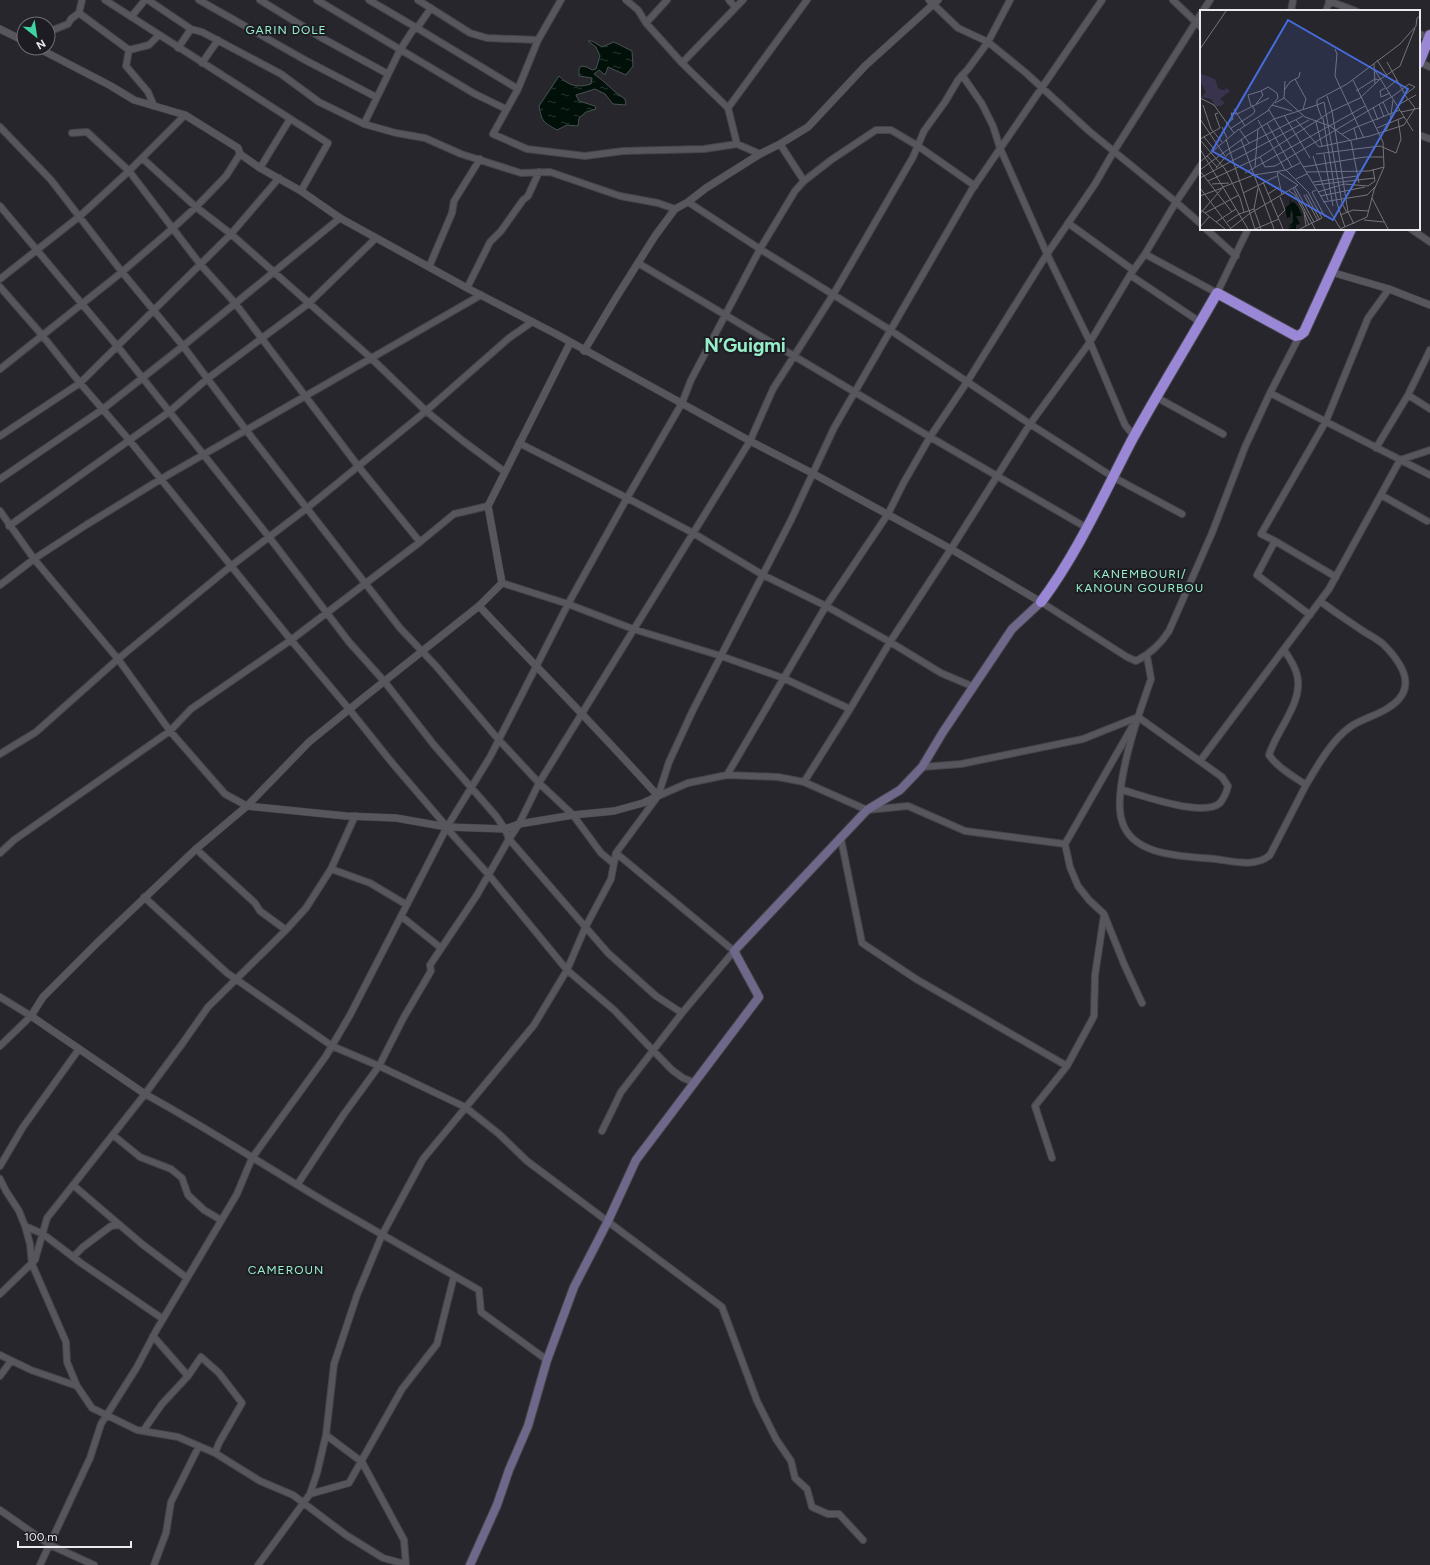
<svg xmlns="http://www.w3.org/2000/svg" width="1430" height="1565" font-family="Figtree,sans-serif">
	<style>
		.water { fill: url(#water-ripples); stroke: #47524f }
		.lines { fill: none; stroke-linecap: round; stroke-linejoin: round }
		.minor-casing { stroke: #454449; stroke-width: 8 }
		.tertiary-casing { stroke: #454449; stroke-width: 8 }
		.secondary-casing { stroke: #454449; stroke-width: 10 }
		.trunk-casing { stroke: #454449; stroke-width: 12 }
		.minor { stroke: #57565e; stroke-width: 6 }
		.tertiary { stroke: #57565e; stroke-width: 7 }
		.secondary { stroke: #70688b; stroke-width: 8 }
		.trunk { stroke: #9a87d6; stroke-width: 10 }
		.labels { text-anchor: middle; stroke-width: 4; stroke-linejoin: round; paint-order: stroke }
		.neighbourhood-label { font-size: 12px; letter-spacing: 1px; fill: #97efca; stroke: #1e1c23 }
		.town-label { font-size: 19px; font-weight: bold; fill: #97efca; stroke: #1e1c23 }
		.inset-road { fill: none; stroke: #75747b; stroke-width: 1 }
		.view { fill: #466ddd; fill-opacity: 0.15; stroke: #466ddd; stroke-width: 2 }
		.inset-edge { fill: none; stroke: #ebeaef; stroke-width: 2 }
	</style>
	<defs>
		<pattern id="water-ripples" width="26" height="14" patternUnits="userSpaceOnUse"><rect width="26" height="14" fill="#01110a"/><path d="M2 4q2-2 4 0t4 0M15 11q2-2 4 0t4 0" fill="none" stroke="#26342e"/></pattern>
	</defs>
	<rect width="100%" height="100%" fill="#27262d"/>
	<!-- water -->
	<path class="water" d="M 588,41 L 592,41 L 602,47 L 614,42 L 632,51 L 633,66 L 626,75 L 608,67 L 605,75 L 599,70 L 594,74 C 605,81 613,92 625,99 L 626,105 L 613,104 L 605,94 L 595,89 L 576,95 L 579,101 L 595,106 L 596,109 L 586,112 L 579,118 L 578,126 L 567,125 L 557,130 C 543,122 542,122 539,106 L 559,76 C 569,86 577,88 591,84 L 592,78 L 579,76 L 579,69 L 581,66 L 587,67 L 592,70 L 596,69 L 600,56 L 596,47 Z"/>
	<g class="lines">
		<defs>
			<path id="minor" d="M 82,0 L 79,13 L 129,50 L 149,45 L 159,35
				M 105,0 L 328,143 L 301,191
				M 148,0 L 191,29 L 202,32 L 281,74 L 319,102 L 364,124 L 396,133 L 425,138 L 461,154 L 521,173 L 550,172 L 620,196 L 658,203 L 675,209
				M 199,0 L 305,60 L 376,97
				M 260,0 L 322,38 L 388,74
				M 317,0 L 475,94 L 506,109
				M 369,0 L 417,28 L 518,89
				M 418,0 L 470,33 L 487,38 L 538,40
				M 561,0 L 538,40 L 518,89 L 493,134 L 527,149 L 585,156 L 623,151 L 704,149 L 737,144
				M 626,0 L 638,10 L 646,23 L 682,63 L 728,108 L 737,144 L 760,154
				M 729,0 L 735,7
				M 929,0 L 958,28 L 988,42 L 1026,73 L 1089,131 L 1176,202 L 1201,224
				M 1173,0 L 1201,27
				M 1329,1 L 1356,11
				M 1203,11 L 1210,0
				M 1291,11 L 1293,0
				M 1326,11 L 1330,0
				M 131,17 L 145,0
				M 646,23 L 667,0
				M 48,32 L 68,24 L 71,19 L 79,13
				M 1419,34 L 1429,37
				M 178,48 L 191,29
				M 129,50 L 126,66 L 148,92 L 154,106
				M 1419,62 L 1430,67
				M 202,63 L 218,40
				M 682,63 L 743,0
				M 962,75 L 982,104 L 993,126 L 1000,148 L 1047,254 L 1090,342 L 1125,425 L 1134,436
				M 728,108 L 807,0
				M 364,124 L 400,50 L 413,30 L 417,28 L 431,8
				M 0,127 L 51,180 L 122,272 L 183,346 L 246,430 L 400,628 L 436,666 L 498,739 L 539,783 L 573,815 L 601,853 L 613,863
				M 72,133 L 87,132 L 129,171 L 200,264 L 235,303 L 358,466 L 420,542
				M 1419,135 L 1430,139
				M 780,144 L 804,181
				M 142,158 L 196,207 L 231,234 L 371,358 L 426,411 L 463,441 L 505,472
				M 260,168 L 290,119
				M 688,202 L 760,249 L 890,330 L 1030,424 L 1113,477 L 1182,514
				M 0,206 L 118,347 L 269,537 L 349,642 L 384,681 L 434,745 L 496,816 L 505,829 L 509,839 L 608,953 L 656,996 L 682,1013
				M 1068,223 L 1133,270
				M 1206,229 L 1236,256
				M 1411,229 L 1430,242
				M 1145,254 L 1217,293 L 1248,229
				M 638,263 L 930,437 L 1087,528
				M 429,267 L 452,213 L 454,201 L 480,159
				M 1130,275 L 1200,322
				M 0,279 L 80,216 L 129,171 L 185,115
				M 0,287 L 42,335 L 80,383 L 130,441 L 291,640 L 349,709 L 393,764 L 447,827 L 451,833 L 488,874 L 567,970 L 614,1010 L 672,1070 L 683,1078 L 695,1083
				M 467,288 L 490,242 L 501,231 L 523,200 L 528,196 L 539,172
				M 1430,350 L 1408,395 L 1430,409
				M 0,369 L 122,272 L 173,228 L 196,207 L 226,176 L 240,154
				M 1270,393 L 1430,475
				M 1156,397 L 1223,434
				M 0,436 L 80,383 L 231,234 L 279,178
				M 519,443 L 627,498 L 693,533 L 763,575 L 826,606 L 890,642 L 941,673 L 974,687
				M 1376,448 L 1408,395
				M 0,479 L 103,409 L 183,346 L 340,218
				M 1381,495 L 1427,521
				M 0,511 L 34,559 L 118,659 L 170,731 L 225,794 L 247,806
				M 9,526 L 169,412 L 207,379 L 308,304 L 376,238
				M 1275,541 L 1336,577
				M 502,583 L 568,604 L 633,629 L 721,656 L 783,678 L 850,709
				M 0,585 L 34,559 L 86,525 L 161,479 L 481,295
				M 1041,602 L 1127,657 L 1136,661 C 1150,654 1160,645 1169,631 L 1212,533 L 1245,447 L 1270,393 L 1300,335
				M 1310,615 L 1257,575 L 1275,541 L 1261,534 L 1326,421 L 1368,318 L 1389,289
				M 1284,650 C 1289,657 1295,666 1297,675 C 1304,702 1277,729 1269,755 C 1278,768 1293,776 1306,785 C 1318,765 1331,741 1350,727 C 1361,719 1376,716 1388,708 C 1419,689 1403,664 1383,644 C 1376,638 1367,634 1360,629 C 1347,620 1333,611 1320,601
				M 1138,717 C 1130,742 1114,797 1122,821 C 1132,857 1185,856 1215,859 C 1232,861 1256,868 1270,855 L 1306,785
				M 1132,727 L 1065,844 L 1070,867 L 1078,886 L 1089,900 L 1104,914 L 1124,964 L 1142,1003
				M 0,754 L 36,732 L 118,659 L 231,566 L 307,508 L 426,411 L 509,338 L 532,322
				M 1200,761 L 1329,589 L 1400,460 L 1430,450
				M 922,767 L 961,764 L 1083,739 L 1138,717 L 1151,679 L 1147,656
				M 727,775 L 826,606 L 888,514 L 904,482 L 930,437 L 967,382 L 1047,254 L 1095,184 L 1114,151 L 1201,14
				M 804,782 L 850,709 L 890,642 L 951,549 L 1030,424 L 1090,342 L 1130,275 L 1145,254 L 1176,202 L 1201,165
				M 1122,790 C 1142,795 1203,818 1220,803 C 1223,799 1227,791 1228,786 L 1222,777 L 1138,717
				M 658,796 L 688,783 L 727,775 L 778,777 L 804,782 L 867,810 L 908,806 L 965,831 L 1065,844
				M 841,839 L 862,943 L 916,979 L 1067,1066
				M 0,853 L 14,840 L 170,731 L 191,709 L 291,640 L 420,542 L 454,514 L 488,506
				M 331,869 L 370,883 L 407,905
				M 144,897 L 227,973 L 332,1046 L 379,1066 L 465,1107 L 499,1134 L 527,1161 L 722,1307 L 757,1401 L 776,1439 L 791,1461 L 795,1478 L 807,1489 L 812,1507 L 828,1514 L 839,1514 L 863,1540
				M 401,916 L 441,948
				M 286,930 L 306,908 L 331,869 L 355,816
				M 0,997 L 31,1016 L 0,1046
				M 145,1094 C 209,1129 271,1170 334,1207 C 382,1235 431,1262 479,1290 L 481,1312 L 547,1360
				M 602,1131 L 621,1092 L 682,1013 L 734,951 L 616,853
				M 113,1135 L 140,1157 L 171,1169 L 182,1178 L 188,1195 L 204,1210 L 221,1220
				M 1052,1158 L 1035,1106 L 1067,1066 L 1094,1016 L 1095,975 L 1104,915
				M 0,1166 L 23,1127 L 79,1049
				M 0,1179 L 6,1191 L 19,1211 L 25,1226 L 30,1244 L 32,1264 L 66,1342 L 67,1362 L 77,1386
				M 73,1185 L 142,1244 L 187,1278
				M 297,1185 L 344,1114 L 379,1066 L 404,1017 L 431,971 L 430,965 L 477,895 L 509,839 L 519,824 L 539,783 L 750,441 L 773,389 L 833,295 L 913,157 L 924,131 L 945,102 L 958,80 L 968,69 L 988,42 L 1010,0
				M 25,1226 L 43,1234 L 81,1263 L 163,1319
				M 73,1257 L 83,1247 L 111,1226 L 120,1225
				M 0,1294 L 35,1260 L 47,1218 L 145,1094 L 182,1044 L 208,1007 L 286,930 L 260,911 L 255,903 L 196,849
				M 153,1336 L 188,1376
				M 0,1355 L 31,1370 L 77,1386 L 92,1408 L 137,1430 L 178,1437 L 215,1453 L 260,1481 L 293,1495 L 346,1535 L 383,1558 L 405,1564
				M 0,1376 L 11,1361
				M 143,1431 L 162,1404 L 188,1376 L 201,1357 L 219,1373 L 242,1403 L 219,1443 L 215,1453
				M 326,1435 L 362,1462 L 404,1540 L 406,1565
				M 310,1494 L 349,1483 L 402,1389 L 437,1344 L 454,1276
				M 0,1510 L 50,1545 L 94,1565
				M 40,1565 L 90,1458 L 101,1424 L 137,1367 L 157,1329 L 237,1194 L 252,1158 L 326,1056 L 350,1015 L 447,827 L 490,757 L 568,604 L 627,498 L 682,403 L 691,380 L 760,249 L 795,191 L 804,181 L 831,160 L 876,130 L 891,130 L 918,146 L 975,186
				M 154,1565 L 166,1533 L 171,1502 L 199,1446
				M 258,1565 L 310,1494 L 317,1473 L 326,1435 L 334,1364 L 357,1295 L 382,1235 L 423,1159 L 534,1025 L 567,970 L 585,928 L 611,879 L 616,853 L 658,796 L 669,762 L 693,710 L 791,520 L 834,428 L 971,191 L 1102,0"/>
			<path id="tertiary" d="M 0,29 L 24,41
				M 38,48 L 111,86 L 134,100 L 185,115 L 238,148 L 240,154 L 260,168 L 301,191 L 340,218 L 467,288 L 556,334 L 750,441 L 812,473 L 951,549 L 1041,602
				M 1331,272 L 1389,289 L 1430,305
				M 584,351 L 614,301 L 655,236 L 675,209 L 688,202 L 706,188 L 760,154 L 780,144 L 808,127 L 865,66 L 938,0
				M 247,806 L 346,816 L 396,818 L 447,827 L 505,829 L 519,824 L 573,815 L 614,811 L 643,803 L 658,796 C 600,731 539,670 479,606
				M 145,1094 L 31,1016 L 43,997 L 97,943 L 196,849 L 247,806 L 309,742 L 362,699 L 479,606 L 502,583 L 488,506 L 570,343"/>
			<path id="secondary" d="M 470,1565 L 497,1505 L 509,1470 L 528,1426 L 547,1360 L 574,1287 L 608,1221 L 636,1160 L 759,997 L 734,951 L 867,810 L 900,790 L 922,767 L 943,732 L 1012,629 L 1041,602"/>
			<path id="trunk" d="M 1419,63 L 1430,35
				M 1041,602 C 1079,551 1104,493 1133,438 C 1160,389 1190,341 1217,293 L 1296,336 L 1300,335 L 1304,332 L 1351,229"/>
		</defs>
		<!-- minor casing -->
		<use href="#minor" class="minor-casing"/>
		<!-- tertiary casing -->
		<use href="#tertiary" class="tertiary-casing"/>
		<!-- secondary casing -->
		<use href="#secondary" class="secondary-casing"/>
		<!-- trunk casing -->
		<use href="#trunk" class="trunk-casing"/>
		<!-- minor -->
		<use href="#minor" class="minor"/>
		<!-- tertiary -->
		<use href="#tertiary" class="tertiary"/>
		<!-- secondary -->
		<use href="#secondary" class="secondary"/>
		<!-- trunk -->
		<use href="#trunk" class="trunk"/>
	</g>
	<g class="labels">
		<!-- neighbourhood labels -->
		<g class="neighbourhood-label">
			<text x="286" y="34">GARIN DOLE</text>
			<text x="1140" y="578">KANEMBOURI/<tspan x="1140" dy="14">KANOUN GOURBOU</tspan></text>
			<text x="286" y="1274">CAMEROUN</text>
		</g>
		<!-- town labels -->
		<g class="town-label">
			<text x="745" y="352">N’Guigmi</text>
		</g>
	</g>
	<!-- overview -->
	<g transform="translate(1200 10)">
		<rect width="220" height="220" fill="#27262d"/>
		<path d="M 1,64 L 15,69 L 18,78 L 22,80 L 26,80 L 25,77 L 30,81 L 20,89 L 25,93 L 22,95 L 16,97 L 11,89 L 1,87 L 6,82 L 0,71 Z" fill="#39334d"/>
		<path d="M 90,186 L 91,193 L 94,192 L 98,197 L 102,206 L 96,206 L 100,214 L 96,215 L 96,219 L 88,219 L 94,215 L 88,217 L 93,212 L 93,204 L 91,199 L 90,207 L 87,208 L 85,198 L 90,194 Z" fill="#01110a"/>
		<path class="inset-road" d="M 0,39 L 26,1M 135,39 L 137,44 L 135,66 L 164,128M 177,50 L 187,66M 187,52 L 208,90M 174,54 L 175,74M 174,59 L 213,121M 95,69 L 106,89 L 103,99M 185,78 L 180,81 L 181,87 L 190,83M 85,79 L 90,72 L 99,67 L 100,62M 186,79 L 197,70M 61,81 L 68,77 L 77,83 L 78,88 L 72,95M 156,81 L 175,69 L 179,70M 127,86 L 132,101 L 148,202 L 153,200 L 169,201M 0,88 L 14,95 L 34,123M 84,88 L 105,107 L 130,116 L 151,131 L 159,173M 124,92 L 142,193 L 147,203M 183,92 L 189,105M 75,93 L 84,88 L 85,71M 179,94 L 184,107M 3,95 L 11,119 L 22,132M 198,95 L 216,85M 51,96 L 48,85 L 61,81 L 63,85 L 56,94M 173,97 L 178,110M 34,99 L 45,116M 68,100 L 72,95 L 92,101M 201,102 L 220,98M 84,105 L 110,148M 123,108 L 137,193 L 145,217M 0,109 L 25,146M 74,109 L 117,95 L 117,90 L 147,74 L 200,34 L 216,16 L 217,8 L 220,6M 122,109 L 117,95 L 124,92M 58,110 L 85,160M 96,110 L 119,137M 116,112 L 122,136M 67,113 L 92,157M 26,114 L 33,109 L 31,103 L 37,104 L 69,88M 22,117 L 27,128M 177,118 L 204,107M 30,119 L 53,104 L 55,101 L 52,95M 40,119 L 69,100 L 140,218M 185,122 L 190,112 L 193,90M 142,124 L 154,118M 4,127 L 14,139M 0,129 L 20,118 L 15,104 L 18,103M 26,129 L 55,219M 41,129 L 74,219M 0,130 L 25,159 L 40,188 L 44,202M 157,130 L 154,118 L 200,100M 119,137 L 170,126 L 204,115 L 215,98 L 209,90M 0,139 L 48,219M 116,144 L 180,136 L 196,143 L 201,129 L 198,109M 124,144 L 133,196M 7,146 L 17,157M 113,146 L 128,190M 60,147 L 65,157 L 75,156 L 193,86 L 209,74 L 215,77 L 206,84M 0,152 L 39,119 L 45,127 L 74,109M 55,157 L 58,119M 103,157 L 165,147 L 183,147M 16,158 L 28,144 L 103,106M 0,160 L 45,127 L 49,133M 86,160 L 108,182 L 122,208 L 100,219M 0,161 L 32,202M 77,162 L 82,185M 106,162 L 169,161 L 184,157M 45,163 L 165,96M 0,168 L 109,110M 96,169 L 107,164M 8,171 L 60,147 L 132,101 L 160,88 L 179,70 L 200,56 L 215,18M 63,172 L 83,219M 113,172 L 157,166M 12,174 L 29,173M 115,175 L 175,168M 95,177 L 114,212M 0,178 L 31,219M 58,178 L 54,199 L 61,219M 93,178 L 115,219M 116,180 L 112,182 L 125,207M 89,181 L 95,185 L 104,202M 118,182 L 144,174 L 168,176 L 175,171 L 173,159M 43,183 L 77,166M 68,184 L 79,177M 106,184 L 120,210M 104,185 L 118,211M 0,186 L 22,178M 120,186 L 165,177M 172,188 L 188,219M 123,192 L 167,185 L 175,177M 0,199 L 25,219M 5,203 L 39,185M 0,204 L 23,177 L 54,165 L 86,160 L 100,153M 140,205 L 148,202 L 154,214M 78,207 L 85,200 L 80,187M 164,210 L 184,212M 16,212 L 36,199M 27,212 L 39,204 L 54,199M 106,216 L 104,202 L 109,215M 0,217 L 9,207M 30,219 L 49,204 L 98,175 L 78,162M 55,219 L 79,209M 140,219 L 167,207 L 174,180 L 184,157 L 183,132 L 153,70"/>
		<path class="view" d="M 88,10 L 208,79 L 133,210 L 12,141 Z"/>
		<rect width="220" height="220" class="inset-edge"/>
	</g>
	<!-- north arrow -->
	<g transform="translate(36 36) rotate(150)"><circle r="19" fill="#1e1c23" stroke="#706e75"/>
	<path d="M0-3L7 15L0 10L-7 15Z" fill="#40d4a2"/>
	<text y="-6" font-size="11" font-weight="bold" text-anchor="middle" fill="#ebeaef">N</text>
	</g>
	<!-- scale -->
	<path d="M18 1541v6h113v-6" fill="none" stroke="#ebeaef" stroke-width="2"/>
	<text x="24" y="1541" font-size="12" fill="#ebeaef" stroke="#1e1c23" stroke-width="3" paint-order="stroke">100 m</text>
</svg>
